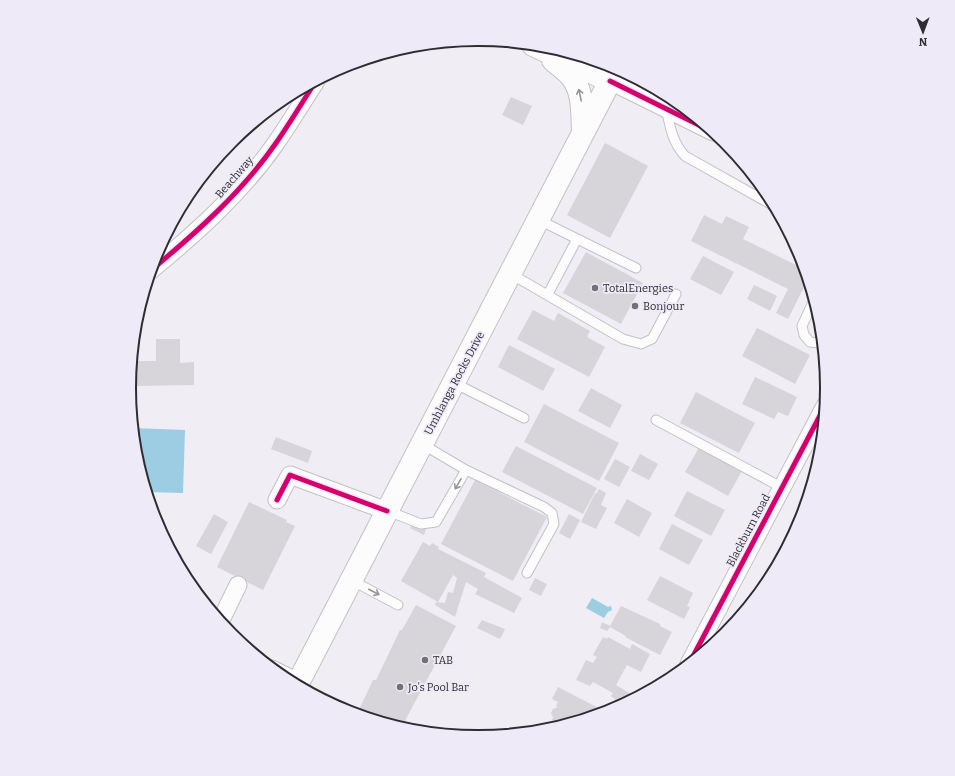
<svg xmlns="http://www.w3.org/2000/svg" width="955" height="776" font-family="Bitter,serif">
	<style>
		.water { fill: #9ccde2 }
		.building { fill: #d7d4da }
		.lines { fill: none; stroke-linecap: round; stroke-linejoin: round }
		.service-casing { stroke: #c3c0c6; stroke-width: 11 }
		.minor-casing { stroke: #c3c0c6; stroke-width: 19 }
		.secondary-casing { stroke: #c3c0c6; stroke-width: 24 }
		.service { stroke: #fdfcfd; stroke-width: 9 }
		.minor { stroke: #fdfcfd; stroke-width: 17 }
		.secondary { stroke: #fdfcfd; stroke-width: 22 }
		.cycleway-casing { stroke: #efeaf7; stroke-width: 8 }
		.cycleway { stroke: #d6006c; stroke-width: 5 }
		.oneway { stroke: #969498 }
		.poi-dot { fill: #737076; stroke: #efeaf7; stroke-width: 1.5 }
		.labels { text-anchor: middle; stroke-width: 3.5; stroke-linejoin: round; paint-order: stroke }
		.street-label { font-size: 11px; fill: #2f2d32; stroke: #efeaf7 }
		.poi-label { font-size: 11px; fill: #2f2d32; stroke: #efeaf7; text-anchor: start }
		.rim { fill: none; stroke: #2f2d32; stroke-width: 2 }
	</style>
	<rect width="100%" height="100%" fill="#f0edf4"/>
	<!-- water -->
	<path class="water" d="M 132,428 L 185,430 L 183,493 L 146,492 L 135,456 Z
		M 592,598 L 608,607 L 611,606 L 612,610 L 608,612 L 604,618 L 586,608 Z"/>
	<!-- building -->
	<path class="building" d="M 511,97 L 532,106 L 523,125 L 502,115 Z
		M 605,143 L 648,166 L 610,238 L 567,215 Z
		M 704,215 L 722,224 L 726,216 L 749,227 L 743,239 L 796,265 L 799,260 L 802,262 L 808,279 L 788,319 L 776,313 L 788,289 L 691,241 Z
		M 586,252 L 643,283 L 621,324 L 563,293 Z
		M 703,256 L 734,272 L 721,295 L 690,279 Z
		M 754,285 L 777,296 L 770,311 L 747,299 Z
		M 533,310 L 554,321 L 558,313 L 590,331 L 587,337 L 605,347 L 589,377 L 517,339 Z
		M 757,328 L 810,355 L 795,384 L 742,356 Z
		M 156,339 L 180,339 L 180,363 L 194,362 L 194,385 L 135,386 L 135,399 L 130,399 L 129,388 L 131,361 L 156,361 Z
		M 509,345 L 555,369 L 543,391 L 498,367 Z
		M 755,377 L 797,397 L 788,416 L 778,412 L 774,419 L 742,404 Z
		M 591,388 L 622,405 L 610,428 L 578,411 Z
		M 696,392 L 755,423 L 739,453 L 680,423 Z
		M 544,404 L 619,443 L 599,481 L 524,442 Z
		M 276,437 L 312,451 L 308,463 L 271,449 Z
		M 516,446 L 597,488 L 583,514 L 502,472 Z
		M 700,446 L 743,469 L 728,496 L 685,472 Z
		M 640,454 L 658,464 L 649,480 L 631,471 Z
		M 615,459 L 630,467 L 619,487 L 604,479 Z
		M 475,480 L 547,517 L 513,581 L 441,544 Z
		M 599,489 L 606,493 L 601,505 L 607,508 L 596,529 L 581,522 L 595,493 L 596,494 Z
		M 687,491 L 725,510 L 711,536 L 674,516 Z
		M 627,499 L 652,513 L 639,537 L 614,523 Z
		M 249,502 L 287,520 L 286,522 L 295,526 L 263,590 L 217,567 Z
		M 214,514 L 228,522 L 211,554 L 196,546 Z
		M 569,514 L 580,520 L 570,539 L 559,533 Z
		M 413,523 L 426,529 L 424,535 L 410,528 Z
		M 672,524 L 703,540 L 689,565 L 659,549 Z
		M 423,542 L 430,546 L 432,543 L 439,547 L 438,549 L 486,573 L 484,577 L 522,598 L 514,613 L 475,594 L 478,589 L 466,582 L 455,617 L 435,605 L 436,602 L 445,603 L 448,592 L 453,593 L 457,578 L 453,575 L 438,602 L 401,581 Z
		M 170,549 L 182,555 L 177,563 Z
		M 660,576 L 693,593 L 687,606 L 690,607 L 684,619 L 647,600 Z
		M 535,578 L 547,584 L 541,596 L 529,590 Z
		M 416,605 L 456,626 L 401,728 L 357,714 L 373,680 L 376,680 L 400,630 L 402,630 Z
		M 621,606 L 660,624 L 660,626 L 672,632 L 660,655 L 625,637 L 626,636 L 610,627 L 607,631 L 600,628 L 602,622 L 610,626 Z
		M 482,620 L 505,629 L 500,639 L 477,628 Z
		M 603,637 L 607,639 L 608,637 L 630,649 L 632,644 L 650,654 L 641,672 L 627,665 L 616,685 L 631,694 L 630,695 L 635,698 L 622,705 L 611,696 L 613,693 L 593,682 L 590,686 L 576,680 L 586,660 L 593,663 L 597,657 L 593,655 Z
		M 558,687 L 606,712 L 562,725 L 552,720 L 553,717 L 551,713 L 553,709 L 558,707 L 556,706 L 558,702 L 552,699 Z"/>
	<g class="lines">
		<defs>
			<path id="service" d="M 610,81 L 616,68
				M 666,108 C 670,126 672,142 685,156 L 774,206
				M 539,220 L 636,268
				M 511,274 L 623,339 L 641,344 L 652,339 L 676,294
				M 548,294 L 577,239
				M 814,300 L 802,326 L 804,335 L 810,342 L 818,343 L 822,338
				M 454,383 L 524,418
				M 656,420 L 781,487
				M 466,470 L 544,507 L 552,513 L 554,524 L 527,573
				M 388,511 L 421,524 L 436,522 L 466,470 L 422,444
				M 351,580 L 398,605"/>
			<path id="minor" d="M 610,81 L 713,132
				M 150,271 C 196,233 242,192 276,143 C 290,123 303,101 316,81
				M 277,500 L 290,475 L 387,511
				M 220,622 L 238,585
				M 689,664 L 825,406
				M 272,669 L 298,682"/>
			<path id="secondary" d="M 553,60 C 558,65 565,69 570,75 C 584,90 582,113 583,133
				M 297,685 L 610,81 L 533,45"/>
		</defs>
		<!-- service casing -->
		<use href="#service" class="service-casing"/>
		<!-- minor casing -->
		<use href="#minor" class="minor-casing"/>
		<!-- secondary casing -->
		<use href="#secondary" class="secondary-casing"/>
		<!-- service -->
		<use href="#service" class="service"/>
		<!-- minor -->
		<use href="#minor" class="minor"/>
		<!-- secondary -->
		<use href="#secondary" class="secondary"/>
		<defs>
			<path id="cycleway" d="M 610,81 L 713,132
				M 150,271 C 196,233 242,192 276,143 C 290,123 303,101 316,81
				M 277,500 L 290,475 L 387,511
				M 689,664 L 825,406"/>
		</defs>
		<!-- cycleway casing -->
		<use href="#cycleway" class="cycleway-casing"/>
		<!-- cycleway -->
		<use href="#cycleway" class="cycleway"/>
	</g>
	<!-- one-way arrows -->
	<defs><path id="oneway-shaft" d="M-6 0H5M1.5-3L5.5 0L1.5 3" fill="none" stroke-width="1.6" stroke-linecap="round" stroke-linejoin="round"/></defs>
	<g class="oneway">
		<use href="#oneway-shaft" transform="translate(580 95) rotate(-102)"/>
		<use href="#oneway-shaft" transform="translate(458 484) rotate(120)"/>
		<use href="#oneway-shaft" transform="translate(374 592) rotate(27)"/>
	</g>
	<!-- markers -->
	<g class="poi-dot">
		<circle cx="595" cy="288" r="4"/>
		<circle cx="635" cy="306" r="4"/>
		<circle cx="425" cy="660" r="4"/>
		<circle cx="400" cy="687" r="4"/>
	</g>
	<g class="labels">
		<!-- street labels -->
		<g class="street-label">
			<text transform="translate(234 177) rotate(-49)" y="4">Beachway</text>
			<text transform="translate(454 383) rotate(-62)" y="4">Umhlanga Rocks Drive</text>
			<text transform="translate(748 530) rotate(-62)" y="4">Blackburn Road</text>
		</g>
		<!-- poi labels -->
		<g class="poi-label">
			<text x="603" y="292">TotalEnergies</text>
			<text x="643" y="310">Bonjour</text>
			<text x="433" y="664">TAB</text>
			<text x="408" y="691">Jo's Pool Bar</text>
		</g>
	</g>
	<!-- crop -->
	<path d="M0 0H955V776H0ZM136 388a342 342 0 1 1 684 0a342 342 0 1 1-684 0Z" fill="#efeaf7" fill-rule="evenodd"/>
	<path class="rim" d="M136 388a342 342 0 1 1 684 0a342 342 0 1 1-684 0Z"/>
	<!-- north arrow -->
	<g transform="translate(923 32) rotate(179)" stroke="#efeaf7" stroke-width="3" paint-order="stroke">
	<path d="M0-3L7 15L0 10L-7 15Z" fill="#2f2d32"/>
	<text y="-6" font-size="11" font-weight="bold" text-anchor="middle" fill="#2f2d32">N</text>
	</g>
</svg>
